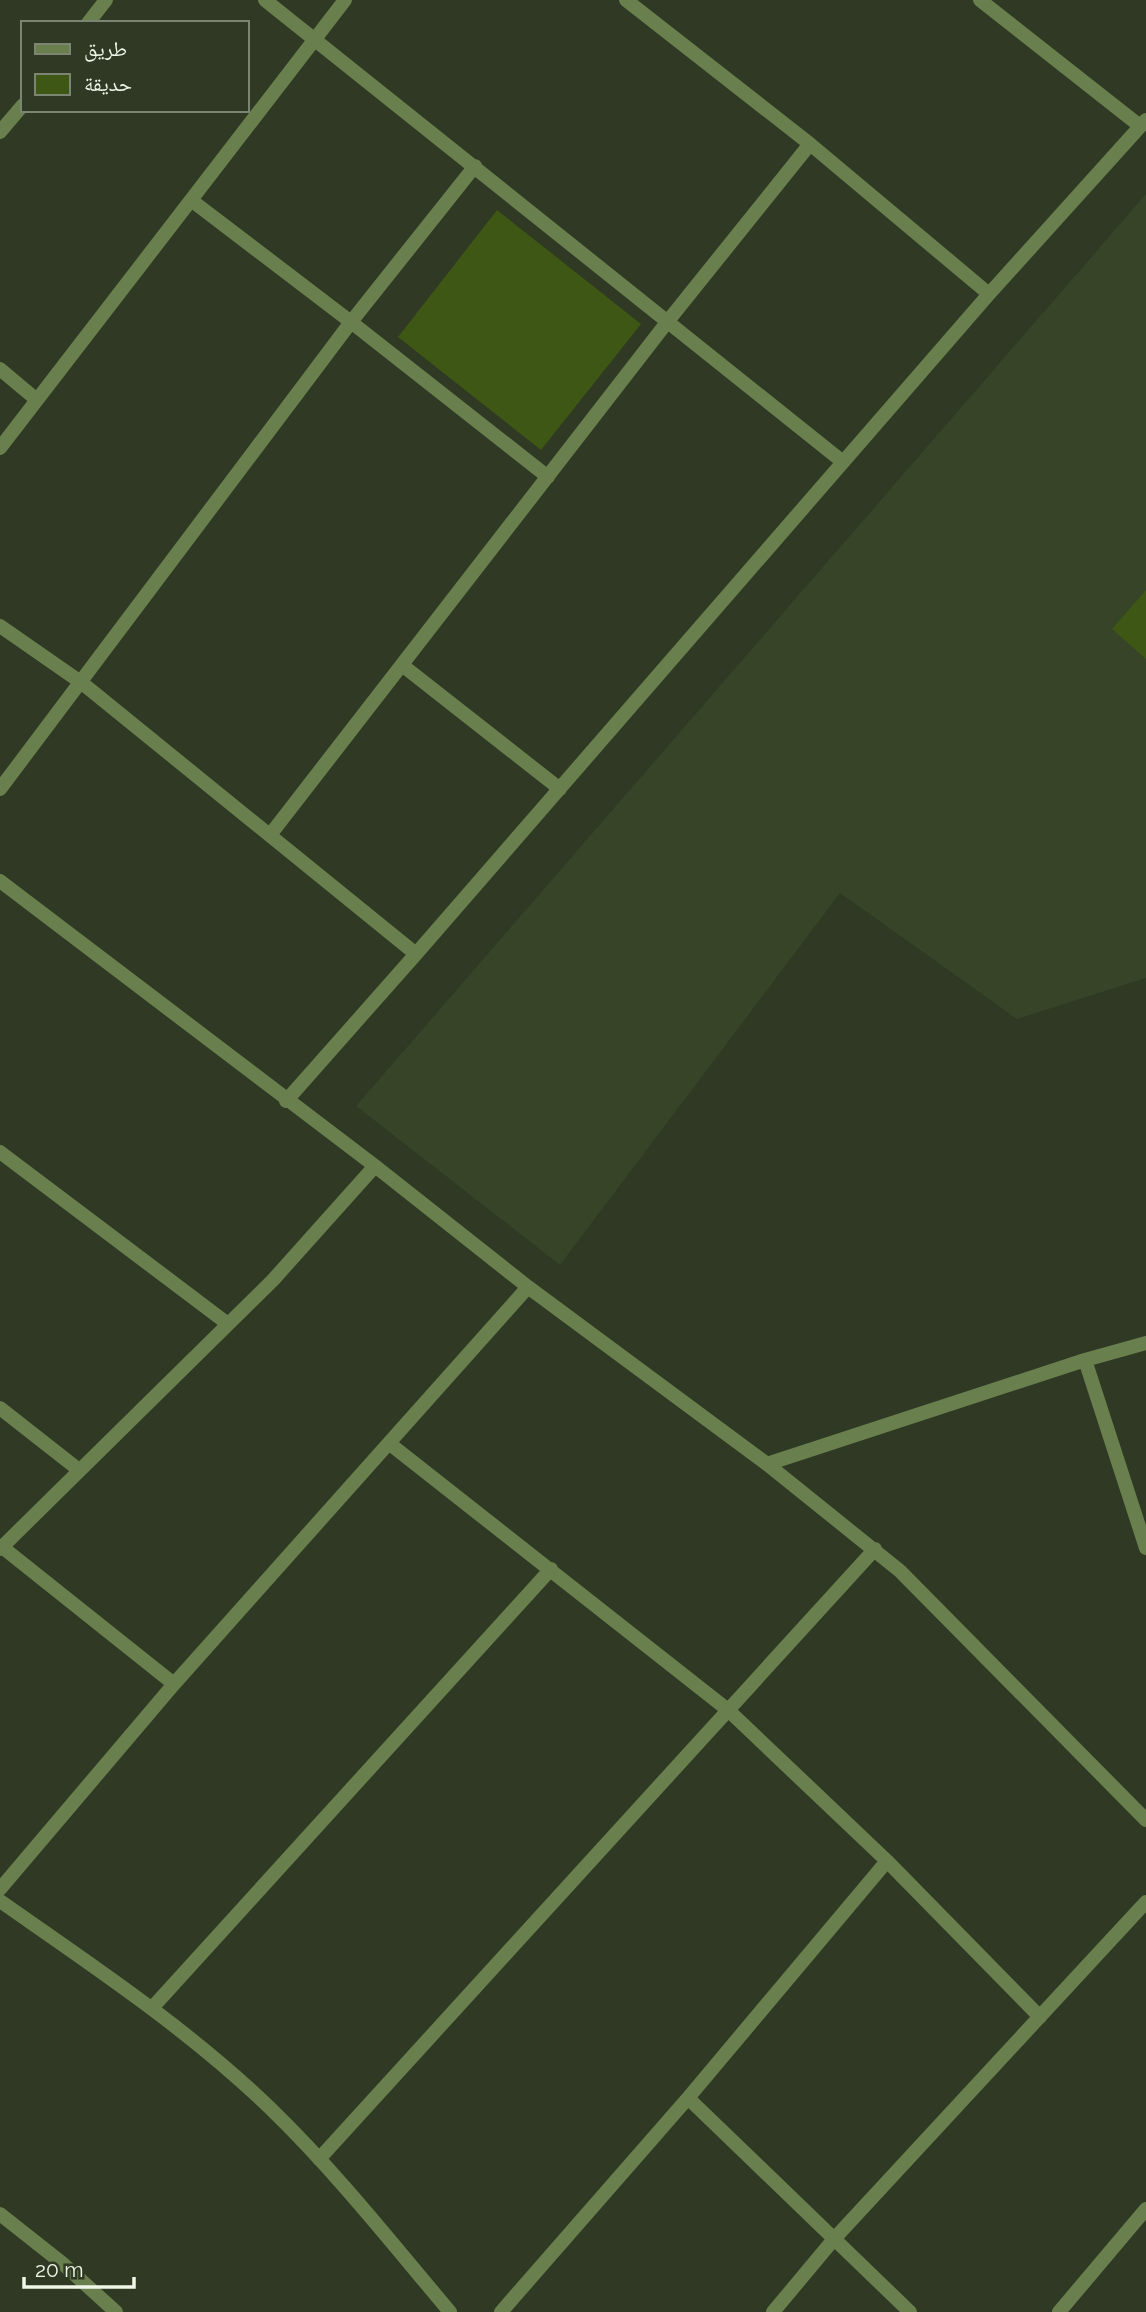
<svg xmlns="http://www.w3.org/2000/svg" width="1146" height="2312" font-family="Raleway,'Noto Naskh Arabic',sans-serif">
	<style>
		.built { fill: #374427 }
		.green { fill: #3e5714 }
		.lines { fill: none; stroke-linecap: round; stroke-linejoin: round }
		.street { stroke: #69804e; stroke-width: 14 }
	</style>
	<rect width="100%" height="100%" fill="#2f3923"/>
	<!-- built -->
	<path class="built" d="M 1146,194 L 1146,978 L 1017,1019 L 840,893 L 560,1265 L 356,1106 Z"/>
	<!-- green -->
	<path class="green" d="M 497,210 L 641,324 L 541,450 L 398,337 Z
		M 1146,590 L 1146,659 L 1112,629 Z"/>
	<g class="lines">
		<!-- street -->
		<path class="street" d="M 265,0 L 843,462
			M 626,0 L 810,144 L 989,294
			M 980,0 L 1140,126
			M 88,23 L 106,0
			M 0,132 L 23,105
			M 191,200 L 351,322 L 548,477
			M 0,369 L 37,400
			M 0,448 L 345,0
			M 0,626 L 82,683 L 416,954
			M 402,665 L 560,789
			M 0,789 L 351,322 L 475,166
			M 270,835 L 668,321 L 810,144
			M 0,881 L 375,1166 L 528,1287 L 767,1464 L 900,1571 L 1146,1820
			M 286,1101 L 416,954 L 989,294 L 1146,120
			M 0,1152 L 228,1324
			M 1085,1360 L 1146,1548
			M 0,1408 L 79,1470
			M 390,1444 L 728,1710 L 887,1861 L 1040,2017
			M 767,1464 L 1085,1360 L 1146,1343
			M 2,1547 L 174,1684
			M 0,1549 L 273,1280 L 375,1166
			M 0,1889 L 174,1684 L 528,1287
			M 0,1901 C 93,1966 188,2029 270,2108 C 335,2171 392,2243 450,2312
			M 152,2008 L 551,1569
			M 688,2098 L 910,2312
			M 319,2159 L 875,1549
			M 0,2214 L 62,2263 L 116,2312
			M 501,2312 L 688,2098 L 887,1861
			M 773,2312 L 834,2239 L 1146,1902
			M 1059,2312 L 1146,2209"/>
	</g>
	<!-- legend -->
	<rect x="21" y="21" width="228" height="91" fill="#2f3923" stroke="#7c8572" stroke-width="2"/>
	<rect x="35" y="44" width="35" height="10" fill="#69804e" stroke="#7c8572" stroke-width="2"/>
	<text x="84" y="56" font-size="21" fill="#f0f7e9">طريق</text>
	<rect x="35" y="74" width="35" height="21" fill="#3e5714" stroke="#7c8572" stroke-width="2"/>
	<text x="84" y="91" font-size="21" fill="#f0f7e9">حديقة</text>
	<!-- scale -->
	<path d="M24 2277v10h110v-10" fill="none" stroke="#f0f7e9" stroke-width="3.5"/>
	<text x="35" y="2277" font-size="21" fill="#f0f7e9" stroke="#2f3923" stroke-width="5" paint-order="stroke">20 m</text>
</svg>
